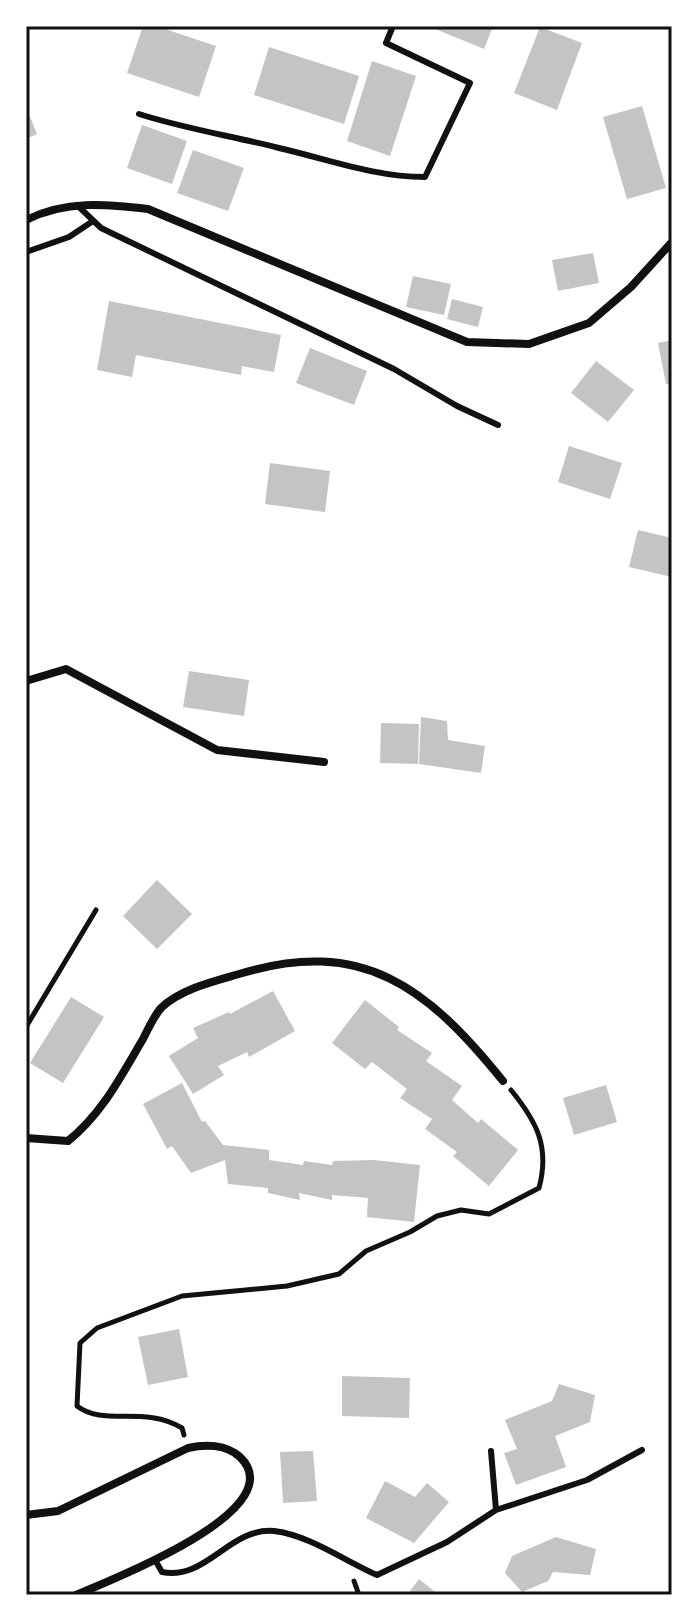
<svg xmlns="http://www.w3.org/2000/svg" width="698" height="1621" font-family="'Asap Condensed',sans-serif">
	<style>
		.building { fill: #c4c4c4 }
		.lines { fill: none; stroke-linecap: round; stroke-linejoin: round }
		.path { stroke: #111; stroke-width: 5 }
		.service { stroke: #111; stroke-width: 6 }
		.minor { stroke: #111; stroke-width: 8 }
		.neatline { fill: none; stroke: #111; stroke-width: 3 }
	</style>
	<rect width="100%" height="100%" fill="#fff"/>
	<!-- building -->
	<path class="building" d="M 143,26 L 156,26 L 216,46 L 199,97 L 127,73 Z
		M 428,26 L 493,26 L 484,49 Z
		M 540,27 L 582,43 L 557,110 L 514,93 Z
		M 269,47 L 359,76 L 344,124 L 254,95 Z
		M 372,61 L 416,76 L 390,156 L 347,141 Z
		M 642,106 L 666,188 L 627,199 L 603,117 Z
		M 26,107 L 37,134 L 26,139 Z
		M 142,125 L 187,141 L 172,184 L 127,168 Z
		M 193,150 L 244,168 L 228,211 L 177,193 Z
		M 593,253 L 599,283 L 558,291 L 552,260 Z
		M 413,276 L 451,284 L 444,315 L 406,307 Z
		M 452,299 L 483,307 L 478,327 L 447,319 Z
		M 109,301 L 281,335 L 274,372 L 242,366 L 241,375 L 136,355 L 132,377 L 97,370 Z
		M 672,340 L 672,383 L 666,384 L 658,343 Z
		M 310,348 L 367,371 L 354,405 L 296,383 Z
		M 596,361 L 634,390 L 608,422 L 571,393 Z
		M 569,446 L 622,463 L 610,499 L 558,482 Z
		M 270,463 L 330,471 L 325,512 L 265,504 Z
		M 638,530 L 672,538 L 672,577 L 629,567 Z
		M 189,671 L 249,680 L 244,716 L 183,707 Z
		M 421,717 L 447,721 L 448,740 L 485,746 L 481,773 L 419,764 Z
		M 381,723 L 419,724 L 418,764 L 380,763 Z
		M 157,880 L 192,914 L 157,949 L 123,916 Z
		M 273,991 L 295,1031 L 249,1057 L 247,1052 L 218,1066 L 224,1075 L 193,1094 L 169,1056 L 198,1038 L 193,1028 L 229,1012 L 230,1014 Z
		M 71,997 L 104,1017 L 63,1083 L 30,1063 Z
		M 365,1000 L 399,1027 L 397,1030 L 432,1053 L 426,1061 L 462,1086 L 452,1100 L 478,1123 L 481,1119 L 518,1150 L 489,1186 L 453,1156 L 457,1152 L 425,1129 L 432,1119 L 400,1098 L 407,1089 L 372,1062 L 365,1069 L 332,1043 Z
		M 182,1083 L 202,1122 L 205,1121 L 223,1145 L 269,1150 L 269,1160 L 303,1165 L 304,1161 L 332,1165 L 333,1161 L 374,1160 L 420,1165 L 414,1222 L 367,1217 L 368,1198 L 332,1195 L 332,1200 L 299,1193 L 300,1200 L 268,1193 L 268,1188 L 228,1184 L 225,1160 L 191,1173 L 172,1146 L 167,1149 L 143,1104 Z
		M 606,1085 L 617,1122 L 574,1135 L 563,1098 Z
		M 179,1329 L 188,1377 L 148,1385 L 138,1337 Z
		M 342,1376 L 410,1378 L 409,1418 L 342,1416 Z
		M 559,1384 L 595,1395 L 590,1422 L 555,1436 L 566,1467 L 516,1485 L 504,1453 L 517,1449 L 505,1420 L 552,1401 Z
		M 313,1451 L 317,1501 L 283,1503 L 280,1452 Z
		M 385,1481 L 415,1497 L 427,1483 L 449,1502 L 414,1543 L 366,1518 Z
		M 556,1537 L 596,1549 L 590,1575 L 553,1572 L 548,1581 L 522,1592 L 505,1573 L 512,1556 Z
		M 419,1579 L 439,1595 L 407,1595 Z"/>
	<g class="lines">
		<!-- path -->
		<path class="path" d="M 26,1027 L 96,910
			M 184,1435 L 182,1428 C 144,1405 104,1427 77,1406 L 80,1343 L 97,1328 L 182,1296 L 287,1286 L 339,1274 L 366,1251 L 410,1232 L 437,1216 L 461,1210 L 489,1214 L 539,1188 C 550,1147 537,1122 511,1090
			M 354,1581 L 359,1595"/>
		<!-- service -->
		<path class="service" d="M 139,114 C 186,129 232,136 279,148 C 327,159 375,177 425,177 L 470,83 L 386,43 L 393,26
			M 77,205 L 101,228 L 394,369 L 457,406 L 498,425
			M 26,252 L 69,237 L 93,221
			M 491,1451 L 496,1510
			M 155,1560 L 162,1572 C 206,1581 230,1527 274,1531 C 309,1535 345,1561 377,1575 L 447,1542 L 496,1510 L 587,1480 L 642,1450"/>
		<!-- minor -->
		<path class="minor" d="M 26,220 C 66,200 105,204 148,209 L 467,342 L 529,344 L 589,323 L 631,287 L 672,242
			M 26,681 L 66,669 L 217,750 L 324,762
			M 26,1138 L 68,1141 C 102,1114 121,1076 143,1039 C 148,1029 154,1016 161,1008 C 180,989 215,981 239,974 C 363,936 428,988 503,1081
			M 26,1515 L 58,1511 L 188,1448 C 205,1444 226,1444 240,1457 C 295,1510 108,1581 76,1595"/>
	</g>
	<!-- border -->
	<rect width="698" height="1621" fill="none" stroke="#ffffff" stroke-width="56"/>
	<rect x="28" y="28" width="642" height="1565" class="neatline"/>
</svg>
